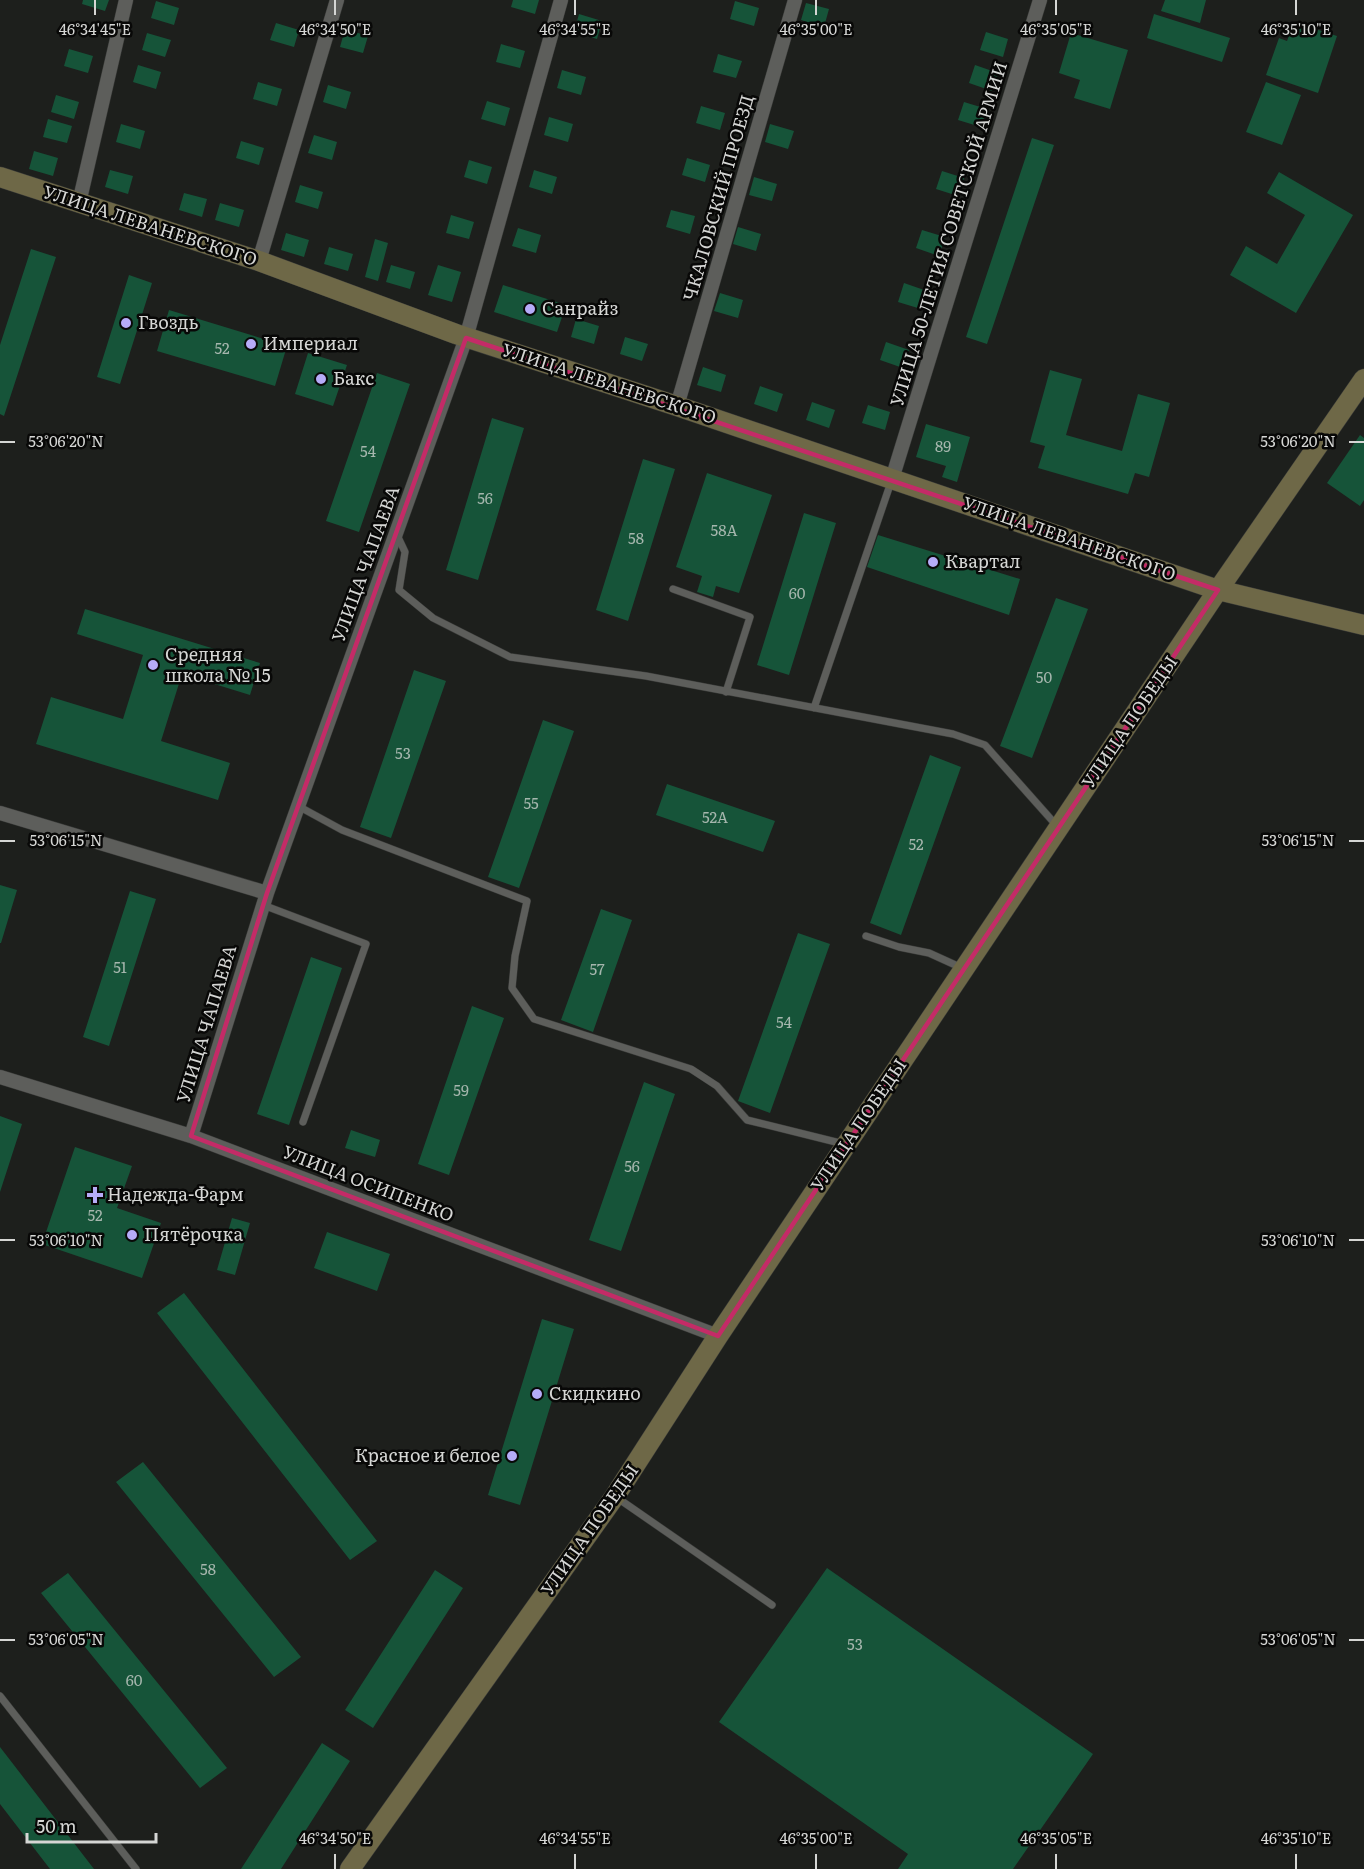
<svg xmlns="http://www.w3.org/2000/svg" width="1364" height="1869" font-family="Literata,serif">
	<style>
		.building { fill: #165439 }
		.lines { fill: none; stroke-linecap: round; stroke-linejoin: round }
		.lane-casing { stroke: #393a38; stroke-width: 8 }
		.street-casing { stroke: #393a38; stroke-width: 15 }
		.secondary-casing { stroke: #393a38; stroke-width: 21 }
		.lane { stroke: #5d5e5b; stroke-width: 7 }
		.street { stroke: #5d5e5b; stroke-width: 14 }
		.secondary { stroke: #6e6847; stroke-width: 20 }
		.marked { fill: none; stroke: #c42b67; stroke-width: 4.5; stroke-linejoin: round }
		.ticks { fill: none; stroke: #d5d6d4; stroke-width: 2 }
		.poi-dot { fill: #b6acf8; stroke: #080807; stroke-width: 2 }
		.labels { text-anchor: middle; stroke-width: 5; stroke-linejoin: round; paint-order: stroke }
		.number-label { font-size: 15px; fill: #a5b6ad }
		.street-label { font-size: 18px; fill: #d5d6d4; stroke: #080807 }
		.poi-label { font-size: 18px; fill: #d5d6d4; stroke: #080807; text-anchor: start }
		.ticks-label { font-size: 15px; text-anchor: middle; fill: #d5d6d4; stroke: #080807; stroke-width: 5; stroke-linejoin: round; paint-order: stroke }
	</style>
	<rect width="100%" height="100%" fill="#1d1f1c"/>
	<!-- building -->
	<path class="building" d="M 83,0 L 109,0 L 105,11 L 82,4 Z
		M 513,0 L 539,0 L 535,14 L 511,7 Z
		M 1165,0 L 1206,0 L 1200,23 L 1161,11 Z
		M 156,1 L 179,8 L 174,25 L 151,18 Z
		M 735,1 L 759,8 L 754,26 L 730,19 Z
		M 806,3 L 829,9 L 824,27 L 801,20 Z
		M 579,14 L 602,21 L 597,39 L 574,32 Z
		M 1154,14 L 1230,38 L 1222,62 L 1147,38 Z
		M 1294,22 L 1337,36 L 1318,93 L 1266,75 L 1279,38 L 1287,41 Z
		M 276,23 L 299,30 L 294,47 L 270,40 Z
		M 345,29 L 368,36 L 363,53 L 340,47 Z
		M 986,32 L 1008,39 L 1003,57 L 980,50 Z
		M 147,33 L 171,40 L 165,57 L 142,50 Z
		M 1071,33 L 1128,50 L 1110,109 L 1074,98 L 1080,80 L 1059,73 Z
		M 501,44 L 525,51 L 520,68 L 496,62 Z
		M 69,49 L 93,56 L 88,73 L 64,66 Z
		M 718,54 L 742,61 L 736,78 L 713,72 Z
		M 138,65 L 161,72 L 156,89 L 133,82 Z
		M 975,65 L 998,73 L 992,91 L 969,83 Z
		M 562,70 L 586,77 L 581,95 L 557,88 Z
		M 258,82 L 282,89 L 277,106 L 253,99 Z
		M 1266,82 L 1301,95 L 1282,145 L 1246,132 Z
		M 328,85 L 351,92 L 346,109 L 323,102 Z
		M 56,95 L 79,102 L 74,119 L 51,112 Z
		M 487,101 L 510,108 L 505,126 L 481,119 Z
		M 964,102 L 987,109 L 981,127 L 958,120 Z
		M 701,106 L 725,113 L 720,130 L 696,123 Z
		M 549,117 L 573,124 L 568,142 L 544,135 Z
		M 48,119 L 72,126 L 67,143 L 43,137 Z
		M 121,124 L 145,131 L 140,149 L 116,142 Z
		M 770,124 L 794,131 L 788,149 L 765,142 Z
		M 314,135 L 337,142 L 332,160 L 308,153 Z
		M 1032,138 L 1054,145 L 987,344 L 966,337 Z
		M 241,141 L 264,148 L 259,165 L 236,158 Z
		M 34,151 L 58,158 L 53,176 L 29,169 Z
		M 687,158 L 710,165 L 705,182 L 682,175 Z
		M 469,160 L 492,167 L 487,184 L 464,177 Z
		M 110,170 L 133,176 L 128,194 L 105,187 Z
		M 534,170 L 557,177 L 552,194 L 529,187 Z
		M 942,171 L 964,178 L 958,196 L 936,189 Z
		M 1279,172 L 1353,215 L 1296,313 L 1230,275 L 1246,246 L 1277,264 L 1305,215 L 1267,193 Z
		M 754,177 L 777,184 L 772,201 L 749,195 Z
		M 300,185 L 323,192 L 318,209 L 295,202 Z
		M 184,193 L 207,199 L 202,217 L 179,210 Z
		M 220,203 L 244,210 L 239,227 L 215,220 Z
		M 671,210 L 695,216 L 690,234 L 666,227 Z
		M 451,215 L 474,222 L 469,239 L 446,233 Z
		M 738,227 L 761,234 L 756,251 L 733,244 Z
		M 518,228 L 541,235 L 536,253 L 512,246 Z
		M 922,230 L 945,237 L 939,256 L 916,248 Z
		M 286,233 L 309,240 L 304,257 L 281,250 Z
		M 375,239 L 388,243 L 378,281 L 365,277 Z
		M 329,247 L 353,254 L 348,271 L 324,264 Z
		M 31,249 L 56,257 L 4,416 L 0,414 L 0,345 Z
		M 391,265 L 415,272 L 410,289 L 386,282 Z
		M 438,265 L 461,272 L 452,302 L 428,295 Z
		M 129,275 L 152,283 L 120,384 L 97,377 Z
		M 904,283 L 927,291 L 921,309 L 898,302 Z
		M 503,285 L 566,305 L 557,332 L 494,312 Z
		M 720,293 L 743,300 L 738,318 L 714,311 Z
		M 169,310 L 287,346 L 275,386 L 157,351 Z
		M 576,319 L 599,326 L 594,344 L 571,337 Z
		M 625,337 L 648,344 L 642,361 L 620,354 Z
		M 886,342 L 909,350 L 903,368 L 880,360 Z
		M 308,353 L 347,365 L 333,406 L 295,394 Z
		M 703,367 L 726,375 L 721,392 L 697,385 Z
		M 1050,370 L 1082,379 L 1066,435 L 1122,451 L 1138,394 L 1170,403 L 1149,477 L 1135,473 L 1128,494 L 1038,468 L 1045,446 L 1030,442 Z
		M 377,373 L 410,384 L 359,532 L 326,521 Z
		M 760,386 L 783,394 L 777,412 L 754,404 Z
		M 812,402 L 835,410 L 829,428 L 806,420 Z
		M 868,405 L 890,412 L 885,430 L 862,423 Z
		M 492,418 L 524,428 L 478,580 L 446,570 Z
		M 926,424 L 970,437 L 957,482 L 942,477 L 946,466 L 916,457 Z
		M 1360,435 L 1364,438 L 1364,500 L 1360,506 L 1327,483 Z
		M 643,459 L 675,469 L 628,621 L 596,610 Z
		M 707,473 L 772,495 L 739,593 L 716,586 L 713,597 L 697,592 L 702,576 L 676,567 Z
		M 804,513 L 836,523 L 789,675 L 757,665 Z
		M 878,535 L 1020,579 L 1009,615 L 867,567 Z
		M 1056,598 L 1088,609 L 1032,758 L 1000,746 Z
		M 85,609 L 260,663 L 250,695 L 182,674 L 161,741 L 230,763 L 218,800 L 36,744 L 51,697 L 123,719 L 143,655 L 77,634 Z
		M 414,670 L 446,681 L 391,838 L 360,827 Z
		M 543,720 L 574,731 L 519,888 L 488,877 Z
		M 930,755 L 961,767 L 901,935 L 870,923 Z
		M 667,784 L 775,821 L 763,852 L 656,815 Z
		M 0,885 L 17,890 L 1,943 L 0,943 Z
		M 130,891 L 156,899 L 109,1046 L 83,1037 Z
		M 601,909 L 632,920 L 593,1032 L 561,1020 Z
		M 798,933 L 830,944 L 770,1113 L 738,1101 Z
		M 311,957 L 342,968 L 289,1125 L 257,1114 Z
		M 472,1006 L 504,1018 L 449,1175 L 418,1164 Z
		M 644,1082 L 675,1094 L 621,1251 L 589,1240 Z
		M 0,1116 L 22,1124 L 0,1192 Z
		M 351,1130 L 380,1140 L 375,1157 L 345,1148 Z
		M 75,1147 L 132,1166 L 117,1208 L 161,1223 L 142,1278 L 42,1244 Z
		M 232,1218 L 250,1223 L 235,1275 L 217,1270 Z
		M 327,1232 L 390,1254 L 377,1291 L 314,1268 Z
		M 184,1293 L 377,1541 L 350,1560 L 157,1313 Z
		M 542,1319 L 574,1329 L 520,1505 L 488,1495 Z
		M 143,1462 L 301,1657 L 274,1677 L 116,1482 Z
		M 827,1568 L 1093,1754 L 1013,1869 L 898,1869 L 908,1854 L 719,1722 Z
		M 435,1570 L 463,1588 L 373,1728 L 345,1710 Z
		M 68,1573 L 227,1768 L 200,1788 L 41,1593 Z
		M 322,1743 L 350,1761 L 281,1869 L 241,1869 Z
		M 0,1747 L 94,1869 L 50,1869 L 0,1804 Z"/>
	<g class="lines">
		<defs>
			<path id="lane" d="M 397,535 L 405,552 L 399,590 L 433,618 L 510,657 L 646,676 L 953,734 L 985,745 L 1057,826
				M 673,589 L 750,617 L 726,692
				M 814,708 L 891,482
				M 298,806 L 342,830 L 527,901 L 515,956 L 512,988 L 534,1019 L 691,1069 L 717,1086 L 747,1120 L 844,1144
				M 263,905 L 366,944 L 303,1122
				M 866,936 L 899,947 L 929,953 L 962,968
				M 616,1497 L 772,1605
				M 0,1696 L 136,1869"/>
			<path id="street" d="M 79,203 L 126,0
				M 259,261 L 337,0
				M 677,406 L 795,0
				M 892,479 L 1040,0
				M 0,813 L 267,893
				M 0,1077 L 191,1136 L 718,1336
				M 191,1136 L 267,893 L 466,338 L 561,0"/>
			<path id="secondary" d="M 0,177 L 259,261 L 456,334 L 677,406 L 1218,590 L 1364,625
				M 350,1869 L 615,1496 L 718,1336 L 846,1145 L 1218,590 L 1364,379"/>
		</defs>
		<!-- lane casing -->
		<use href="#lane" class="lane-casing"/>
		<!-- street casing -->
		<use href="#street" class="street-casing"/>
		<!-- secondary casing -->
		<use href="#secondary" class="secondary-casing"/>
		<!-- lane -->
		<use href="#lane" class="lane"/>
		<!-- street -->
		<use href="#street" class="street"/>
		<!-- secondary -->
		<use href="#secondary" class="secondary"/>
	</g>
	<!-- marked area -->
	<path class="marked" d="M 466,338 L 1218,590 L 718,1336 L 191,1136 L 267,893 Z"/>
	<!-- ticks -->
	<path class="ticks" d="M 95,0 L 95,15M 335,0 L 335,15M 575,0 L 575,15M 816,0 L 816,15M 1056,0 L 1056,15M 1296,0 L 1296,15M 0,442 L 15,442M 1349,442 L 1364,442M 0,841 L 15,841M 1349,841 L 1364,841M 0,1240 L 15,1240M 1349,1240 L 1364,1240M 0,1640 L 15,1640M 1349,1640 L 1364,1640M 335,1854 L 335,1869M 575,1854 L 575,1869M 816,1854 L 816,1869M 1056,1854 L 1056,1869M 1296,1854 L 1296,1869"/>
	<!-- markers -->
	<g class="poi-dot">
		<circle cx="530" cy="309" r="6"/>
		<circle cx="126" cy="323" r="6"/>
		<circle cx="251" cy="344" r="6"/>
		<circle cx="321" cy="379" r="6"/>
		<circle cx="933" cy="562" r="6"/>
		<circle cx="153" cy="665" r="6"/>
		<path d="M92 1186h6v6h6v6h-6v6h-6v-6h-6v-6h6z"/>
		<circle cx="132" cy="1235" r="6"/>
		<circle cx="537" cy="1394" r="6"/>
		<circle cx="512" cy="1456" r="6"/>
	</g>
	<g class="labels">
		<!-- number labels -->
		<g class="number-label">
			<text x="222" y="354">52</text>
			<text x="943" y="452">89</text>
			<text x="368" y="457">54</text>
			<text x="485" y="504">56</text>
			<text x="724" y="536">58А</text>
			<text x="636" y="544">58</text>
			<text x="797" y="599">60</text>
			<text x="1044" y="683">50</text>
			<text x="403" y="759">53</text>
			<text x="531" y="809">55</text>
			<text x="715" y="823">52А</text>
			<text x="916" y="850">52</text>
			<text x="120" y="973">51</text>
			<text x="597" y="975">57</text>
			<text x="784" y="1028">54</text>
			<text x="461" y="1096">59</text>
			<text x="632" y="1172">56</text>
			<text x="95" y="1221">52</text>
			<text x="208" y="1575">58</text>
			<text x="855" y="1650">53</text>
			<text x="134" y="1686">60</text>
		</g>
		<!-- street labels -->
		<g class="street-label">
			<text transform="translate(719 198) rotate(-74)" y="6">ЧКАЛОВСКИЙ ПРОЕЗД</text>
			<text transform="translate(150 226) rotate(18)" y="6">УЛИЦА ЛЕВАНЕВСКОГО</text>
			<text transform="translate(949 234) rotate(-73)" y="6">УЛИЦА 50-ЛЕТИЯ СОВЕТСКОЙ АРМИИ</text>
			<text transform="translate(609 384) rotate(18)" y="6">УЛИЦА ЛЕВАНЕВСКОГО</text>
			<text transform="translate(1069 539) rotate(19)" y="6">УЛИЦА ЛЕВАНЕВСКОГО</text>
			<text transform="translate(366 564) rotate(-70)" y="6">УЛИЦА ЧАПАЕВА</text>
			<text transform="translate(1130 722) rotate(-56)" y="6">УЛИЦА ПОБЕДЫ</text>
			<text transform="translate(207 1024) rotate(-73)" y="6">УЛИЦА ЧАПАЕВА</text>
			<text transform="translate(859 1125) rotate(-56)" y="6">УЛИЦА ПОБЕДЫ</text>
			<text transform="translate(368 1184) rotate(21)" y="6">УЛИЦА ОСИПЕНКО</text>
			<text transform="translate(590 1530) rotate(-55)" y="6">УЛИЦА ПОБЕДЫ</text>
		</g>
		<!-- poi labels -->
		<g class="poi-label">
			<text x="542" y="315">Санрайз</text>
			<text x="138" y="329">Гвоздь</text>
			<text x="263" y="350">Империал</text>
			<text x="333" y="385">Бакс</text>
			<text x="945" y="568">Квартал</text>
			<text x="165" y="661">Средняя<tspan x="165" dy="21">школа № 15</tspan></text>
			<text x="107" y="1201">Надежда-Фарм</text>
			<text x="144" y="1241">Пятёрочка</text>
			<text x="549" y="1400">Скидкино</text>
			<text x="500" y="1462" text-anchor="end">Красное и белое</text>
		</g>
	</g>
	<g class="ticks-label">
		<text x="95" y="35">46°34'45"E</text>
		<text x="335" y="35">46°34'50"E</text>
		<text x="575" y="35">46°34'55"E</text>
		<text x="816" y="35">46°35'00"E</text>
		<text x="1056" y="35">46°35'05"E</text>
		<text x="1296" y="35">46°35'10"E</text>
		<text x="66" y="447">53°06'20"N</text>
		<text x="1298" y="447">53°06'20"N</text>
		<text x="66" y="846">53°06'15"N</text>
		<text x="1298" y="846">53°06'15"N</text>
		<text x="66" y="1246">53°06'10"N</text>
		<text x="1298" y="1246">53°06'10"N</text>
		<text x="66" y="1645">53°06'05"N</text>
		<text x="1298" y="1645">53°06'05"N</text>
		<text x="335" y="1844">46°34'50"E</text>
		<text x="575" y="1844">46°34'55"E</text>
		<text x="816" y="1844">46°35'00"E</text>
		<text x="1056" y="1844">46°35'05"E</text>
		<text x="1296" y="1844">46°35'10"E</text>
	</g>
	<!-- scale -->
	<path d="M27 1833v9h129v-9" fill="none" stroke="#d5d6d4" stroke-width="3"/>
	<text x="36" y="1833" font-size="18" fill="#d5d6d4" stroke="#080807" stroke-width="4.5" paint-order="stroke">50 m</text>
</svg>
